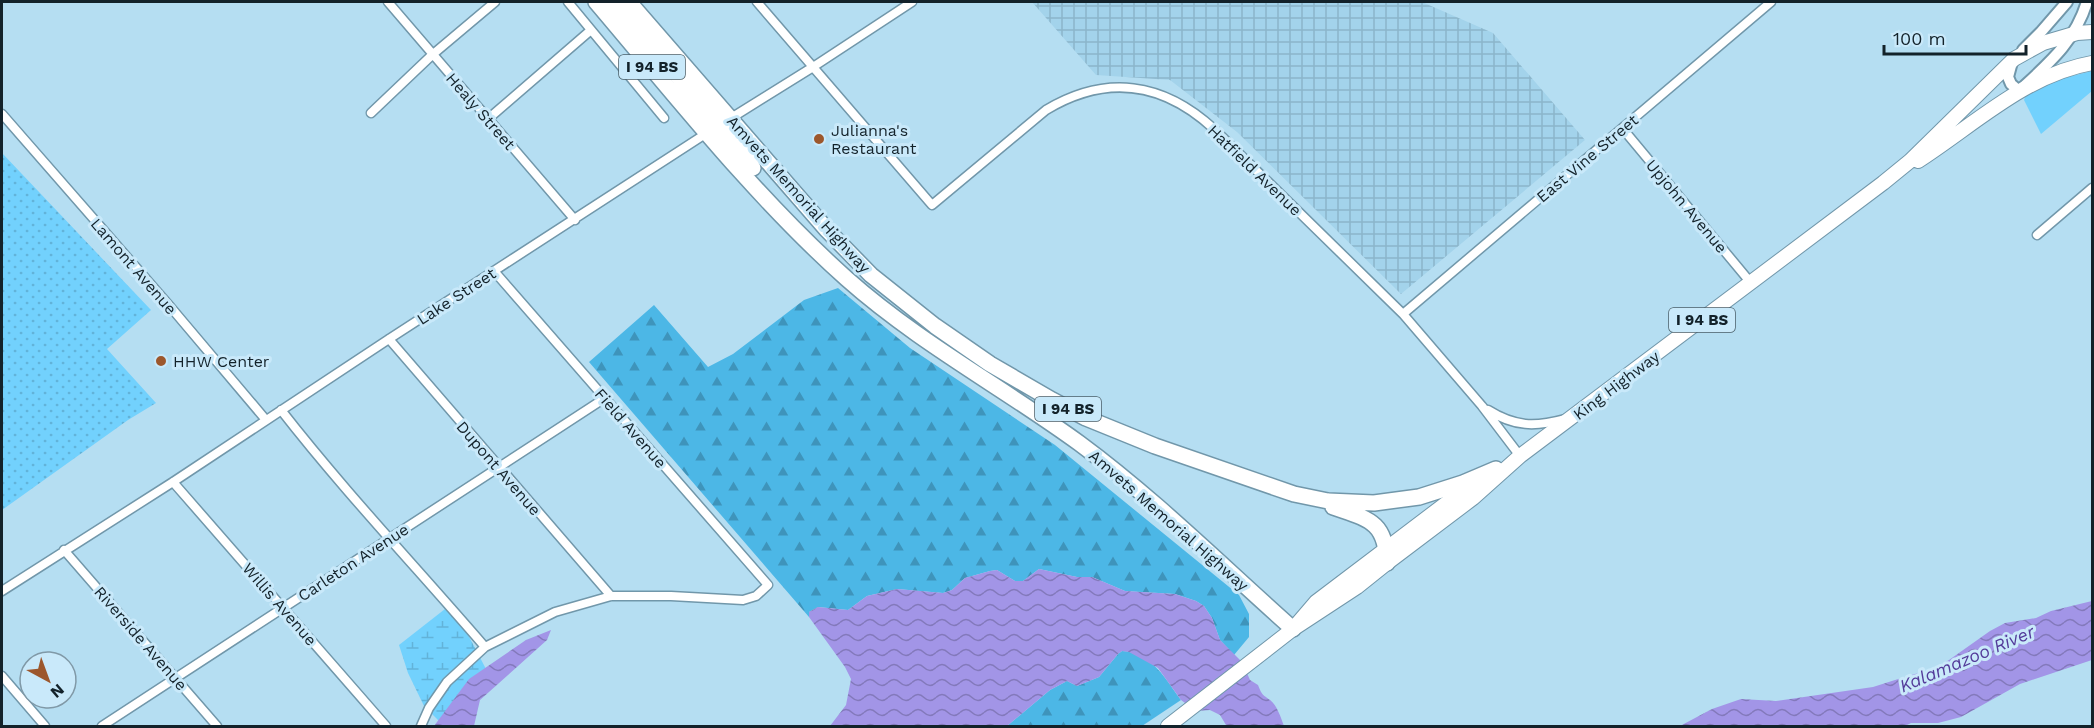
<svg xmlns="http://www.w3.org/2000/svg" width="2094" height="728" font-family="'Work Sans',sans-serif">
	<style>
		.industrial { fill: url(#industrial-grid) }
		.green { fill: #72d1fd }
		.forest { fill: url(#forest-firs) }
		.wetland { fill: url(#wetland-marsh) }
		.park { fill: url(#park-dots) }
		.water { fill: url(#water-waves) }
		.lines { fill: none; stroke-linecap: round; stroke-linejoin: round }
		.minor-casing { stroke: #7197aa; stroke-width: 11 }
		.tertiary-casing { stroke: #7197aa; stroke-width: 14 }
		.primary-casing { stroke: #7197aa; stroke-width: 16 }
		.trunk-casing { stroke: #7197aa; stroke-width: 18 }
		.minor { stroke: #fff; stroke-width: 8 }
		.tertiary { stroke: #fff; stroke-width: 10 }
		.primary { stroke: #fff; stroke-width: 14 }
		.trunk { stroke: #fff; stroke-width: 15 }
		.poi-dot { fill: #9c572c; stroke: #c9e9fa; stroke-width: 2 }
		.labels { text-anchor: middle; stroke-width: 6; stroke-linejoin: round; paint-order: stroke }
		.shield { fill: #c9e9fa; stroke: #4a5e68; stroke-width: 1.5 }
		.shield-label { font-size: 15px; font-weight: bold; fill: #13222a }
		.street-label { font-size: 16px; fill: #13222a; stroke: #c9e9fa }
		.poi-label { font-size: 16px; fill: #13222a; stroke: #c9e9fa; text-anchor: start }
		.water-label { font-size: 18px; font-style: italic; fill: #533b9a; stroke: #c9e9fa }
	</style>
	<defs>
		<pattern id="industrial-grid" width="8" height="8" patternUnits="userSpaceOnUse" patternTransform="scale(1.5)"><rect width="8" height="8" fill="#a3d3eb"/><path d="M0 4h8M4 0v8" fill="none" stroke="#8bb5ca"/></pattern>
		<pattern id="forest-firs" width="22" height="20" patternUnits="userSpaceOnUse" patternTransform="scale(1.5)"><rect width="22" height="20" fill="#4cb7e6"/><path d="M5 1l3.5 6h-7zM16 11l3.5 6h-7z" fill="#3e94bb"/></pattern>
		<pattern id="wetland-marsh" width="20" height="14" patternUnits="userSpaceOnUse" patternTransform="scale(1.5)"><rect width="20" height="14" fill="#72d1fd"/><path d="M1 5h8M5 5V1M11 12h8M15 12V8" fill="none" stroke="#62b3d9"/></pattern>
		<pattern id="park-dots" width="8" height="8" patternUnits="userSpaceOnUse" patternTransform="scale(1.5)"><rect width="8" height="8" fill="#72d1fd"/><path d="M2 2h.1M6 6h.1" fill="none" stroke="#62b3d9" stroke-width="1.8" stroke-linecap="round"/></pattern>
		<pattern id="water-waves" width="16" height="10" patternUnits="userSpaceOnUse" patternTransform="scale(1.5)"><rect width="16" height="10" fill="#a295e7"/><path d="M0 5q4-4 8 0t8 0" fill="none" stroke="#8379bb"/></pattern>
	</defs>
	<rect width="100%" height="100%" fill="#b5def2"/>
	<!-- industrial -->
	<path class="industrial" d="M 1032,2 L 1422,2 L 1493,33 L 1585,140 L 1401,294 L 1237,132 L 1170,80 L 1096,75 Z"/>
	<!-- green -->
	<path class="green" d="M 2092,71 L 2092,91 L 2041,134 L 2024,100 L 2026,95 L 2056,80 Z"/>
	<!-- forest -->
	<path class="forest" d="M 838,288 L 910,348 L 1055,445 L 1239,595 L 1249,614 L 1249,637 L 1234,655 L 1220,640 L 1212,618 L 1204,606 L 1196,601 L 1175,594 L 1125,591 L 1092,577 L 1077,577 L 1039,569 L 1023,581 L 1015,581 L 997,570 L 990,571 L 965,578 L 952,590 L 943,593 L 897,589 L 867,596 L 848,610 L 818,607 L 809,612 L 809,617 L 589,362 L 654,305 L 708,367 L 733,354 L 804,300 Z
		M 1122,651 C 1152,652 1166,680 1181,700 L 1142,726 L 1007,726 L 1050,690 L 1067,681 L 1077,686 L 1099,677 L 1118,654 Z"/>
	<!-- wetland -->
	<path class="wetland" d="M 445,609 L 465,629 L 486,669 L 440,722 L 424,706 L 408,673 L 399,645 Z"/>
	<!-- park -->
	<path class="park" d="M 2,153 L 151,310 L 107,349 L 156,403 L 128,420 L 2,510 Z"/>
	<!-- water -->
	<path class="water" d="M 1039,569 L 1077,577 L 1092,577 L 1125,591 L 1175,594 L 1196,601 L 1204,606 L 1212,618 L 1220,640 L 1242,662 L 1250,680 L 1258,685 C 1262,695 1262,694 1270,700 C 1277,705 1281,718 1284,726 L 1225,726 L 1226,725 L 1220,715 L 1210,710 L 1196,711 L 1181,700 L 1158,668 L 1129,652 L 1122,651 L 1118,654 L 1099,677 L 1077,686 L 1067,681 L 1050,690 L 1007,726 L 830,726 L 846,705 L 851,679 L 845,667 L 809,617 L 809,612 L 818,607 L 848,610 L 867,596 L 897,589 L 943,593 L 952,590 L 965,578 L 990,571 L 997,570 L 1015,581 L 1023,581 Z
		M 2092,601 L 2092,660 L 2020,684 L 1961,717 L 1938,723 L 1911,723 L 1905,726 L 1680,726 L 1712,709 L 1741,699 L 1776,701 L 1873,687 L 1895,680 L 1935,668 L 1949,660 L 1990,631 L 2005,623 L 2036,618 L 2051,611 Z
		M 551,630 L 547,640 L 480,700 L 474,726 L 434,726 L 469,679 L 526,640 Z"/>
	<g class="lines">
		<defs>
			<path id="minor" d="M 388,2 L 575,220
				M 568,2 L 664,118
				M 757,2 L 932,205 L 1046,110 C 1106,74 1163,82 1214,129 L 1403,314 L 1482,406 L 1520,456
				M 371,113 L 432,55 L 495,2
				M 2,114 L 168,304 L 266,420
				M 488,119 L 591,30
				M 728,120 L 813,67 L 912,2
				M 1623,129 L 1751,283
				M 2037,235 L 2092,188
				M 1403,314 L 1771,2
				M 389,339 L 611,596
				M 281,410 C 345,492 417,568 485,647
				M 1488,410 C 1515,427 1535,427 1565,419
				M 173,482 L 386,726
				M 64,550 L 217,726
				M 2,591 L 173,482 L 389,339 L 710,131
				M 2,676 L 45,726
				M 102,726 L 605,398
				M 421,726 L 429,708 L 447,682 L 485,647 L 555,612 L 611,596 L 671,596 L 743,600 L 756,596 L 768,585 L 494,271"/>
			<path id="tertiary" d="M 2023,50 L 2041,32 L 2067,2
				M 2012,62 L 2008,77 L 2011,84 L 2019,91 C 2049,63 2074,43 2087,2"/>
			<path id="primary" d="M 1918,161 C 1974,125 2025,75 2092,63
				M 1298,623 L 1316,602 L 1477,480
				M 1168,726 L 1293,629 L 1357,587 L 1387,563 L 1473,498 L 1520,456 L 1883,183 L 1910,161 L 2014,59 L 2043,43 L 2077,33 L 2092,32"/>
			<path id="trunk" d="M 596,2 C 676,96 754,196 847,279 C 918,342 1002,387 1079,443 C 1155,499 1223,567 1293,629
				M 612,2 L 669,65 L 753,168
				M 629,2 L 827,230 L 871,275 L 935,326 L 990,364 L 1052,400 L 1086,418 L 1155,446 L 1294,494 L 1328,501 L 1374,503 L 1419,497 L 1463,483 L 1496,469
				M 1333,507 C 1368,519 1386,521 1387,563"/>
		</defs>
		<!-- minor casing -->
		<use href="#minor" class="minor-casing"/>
		<!-- tertiary casing -->
		<use href="#tertiary" class="tertiary-casing"/>
		<!-- primary casing -->
		<use href="#primary" class="primary-casing"/>
		<!-- trunk casing -->
		<use href="#trunk" class="trunk-casing"/>
		<!-- minor -->
		<use href="#minor" class="minor"/>
		<!-- tertiary -->
		<use href="#tertiary" class="tertiary"/>
		<!-- primary -->
		<use href="#primary" class="primary"/>
		<!-- trunk -->
		<use href="#trunk" class="trunk"/>
	</g>
	<!-- markers -->
	<g class="poi-dot">
		<circle cx="819" cy="139" r="6"/>
		<circle cx="161" cy="361" r="6"/>
	</g>
	<g class="labels">
		<!-- shield labels -->
		<g class="shield">
			<rect x="619" y="55" width="66" height="24" rx="4.5"/>
			<rect x="1669" y="308" width="66" height="24" rx="4.5"/>
			<rect x="1035" y="397" width="66" height="24" rx="4.5"/>
		</g>
		<g class="shield-label">
			<text x="652" y="72">I 94 BS</text>
			<text x="1702" y="325">I 94 BS</text>
			<text x="1068" y="414">I 94 BS</text>
		</g>
		<!-- street labels -->
		<g class="street-label">
			<text transform="translate(481 111) rotate(49)" y="6">Healy Street</text>
			<text transform="translate(1587 158) rotate(-40)" y="6">East Vine Street</text>
			<text transform="translate(1255 170) rotate(44)" y="6">Hatfield Avenue</text>
			<text transform="translate(799 194) rotate(48)" y="6">Amvets Memorial Highway</text>
			<text transform="translate(1687 206) rotate(50)" y="6">Upjohn Avenue</text>
			<text transform="translate(134 266) rotate(49)" y="6">Lamont Avenue</text>
			<text transform="translate(456 296) rotate(-33)" y="6">Lake Street</text>
			<text transform="translate(1616 385) rotate(-37)" y="6">King Highway</text>
			<text transform="translate(631 428) rotate(49)" y="6">Field Avenue</text>
			<text transform="translate(499 468) rotate(49)" y="6">Dupont Avenue</text>
			<text transform="translate(1169 520) rotate(41)" y="6">Amvets Memorial Highway</text>
			<text transform="translate(353 562) rotate(-33)" y="6">Carleton Avenue</text>
			<text transform="translate(280 604) rotate(49)" y="6">Willis Avenue</text>
			<text transform="translate(141 638) rotate(49)" y="6">Riverside Avenue</text>
		</g>
		<!-- poi labels -->
		<g class="poi-label">
			<text x="831" y="136">Julianna's<tspan x="831" dy="18">Restaurant</tspan></text>
			<text x="173" y="367">HHW Center</text>
		</g>
		<!-- water labels -->
		<g class="water-label">
			<text transform="translate(1967 659) rotate(-23)" y="6">Kalamazoo River</text>
		</g>
	</g>
	<!-- border -->
	<rect width="2094" height="728" fill="none" stroke="#13222a" stroke-width="6"/>
	<!-- north arrow -->
	<g transform="translate(48 680) rotate(139)"><circle r="28" fill="#c9e9fa" stroke="#8099a7" stroke-width="1.5"/>
	<path d="M0-4.5L10 22L0 15L-10 22Z" fill="#9c572c"/>
	<text y="-9" font-size="16" font-weight="bold" text-anchor="middle" fill="#13222a">N</text>
	</g>
	<!-- scale -->
	<path d="M1884 45v9h142v-9" fill="none" stroke="#13222a" stroke-width="3"/>
	<text x="1893" y="45" font-size="18" fill="#13222a" stroke="#c9e9fa" stroke-width="4.5" paint-order="stroke">100 m</text>
</svg>
